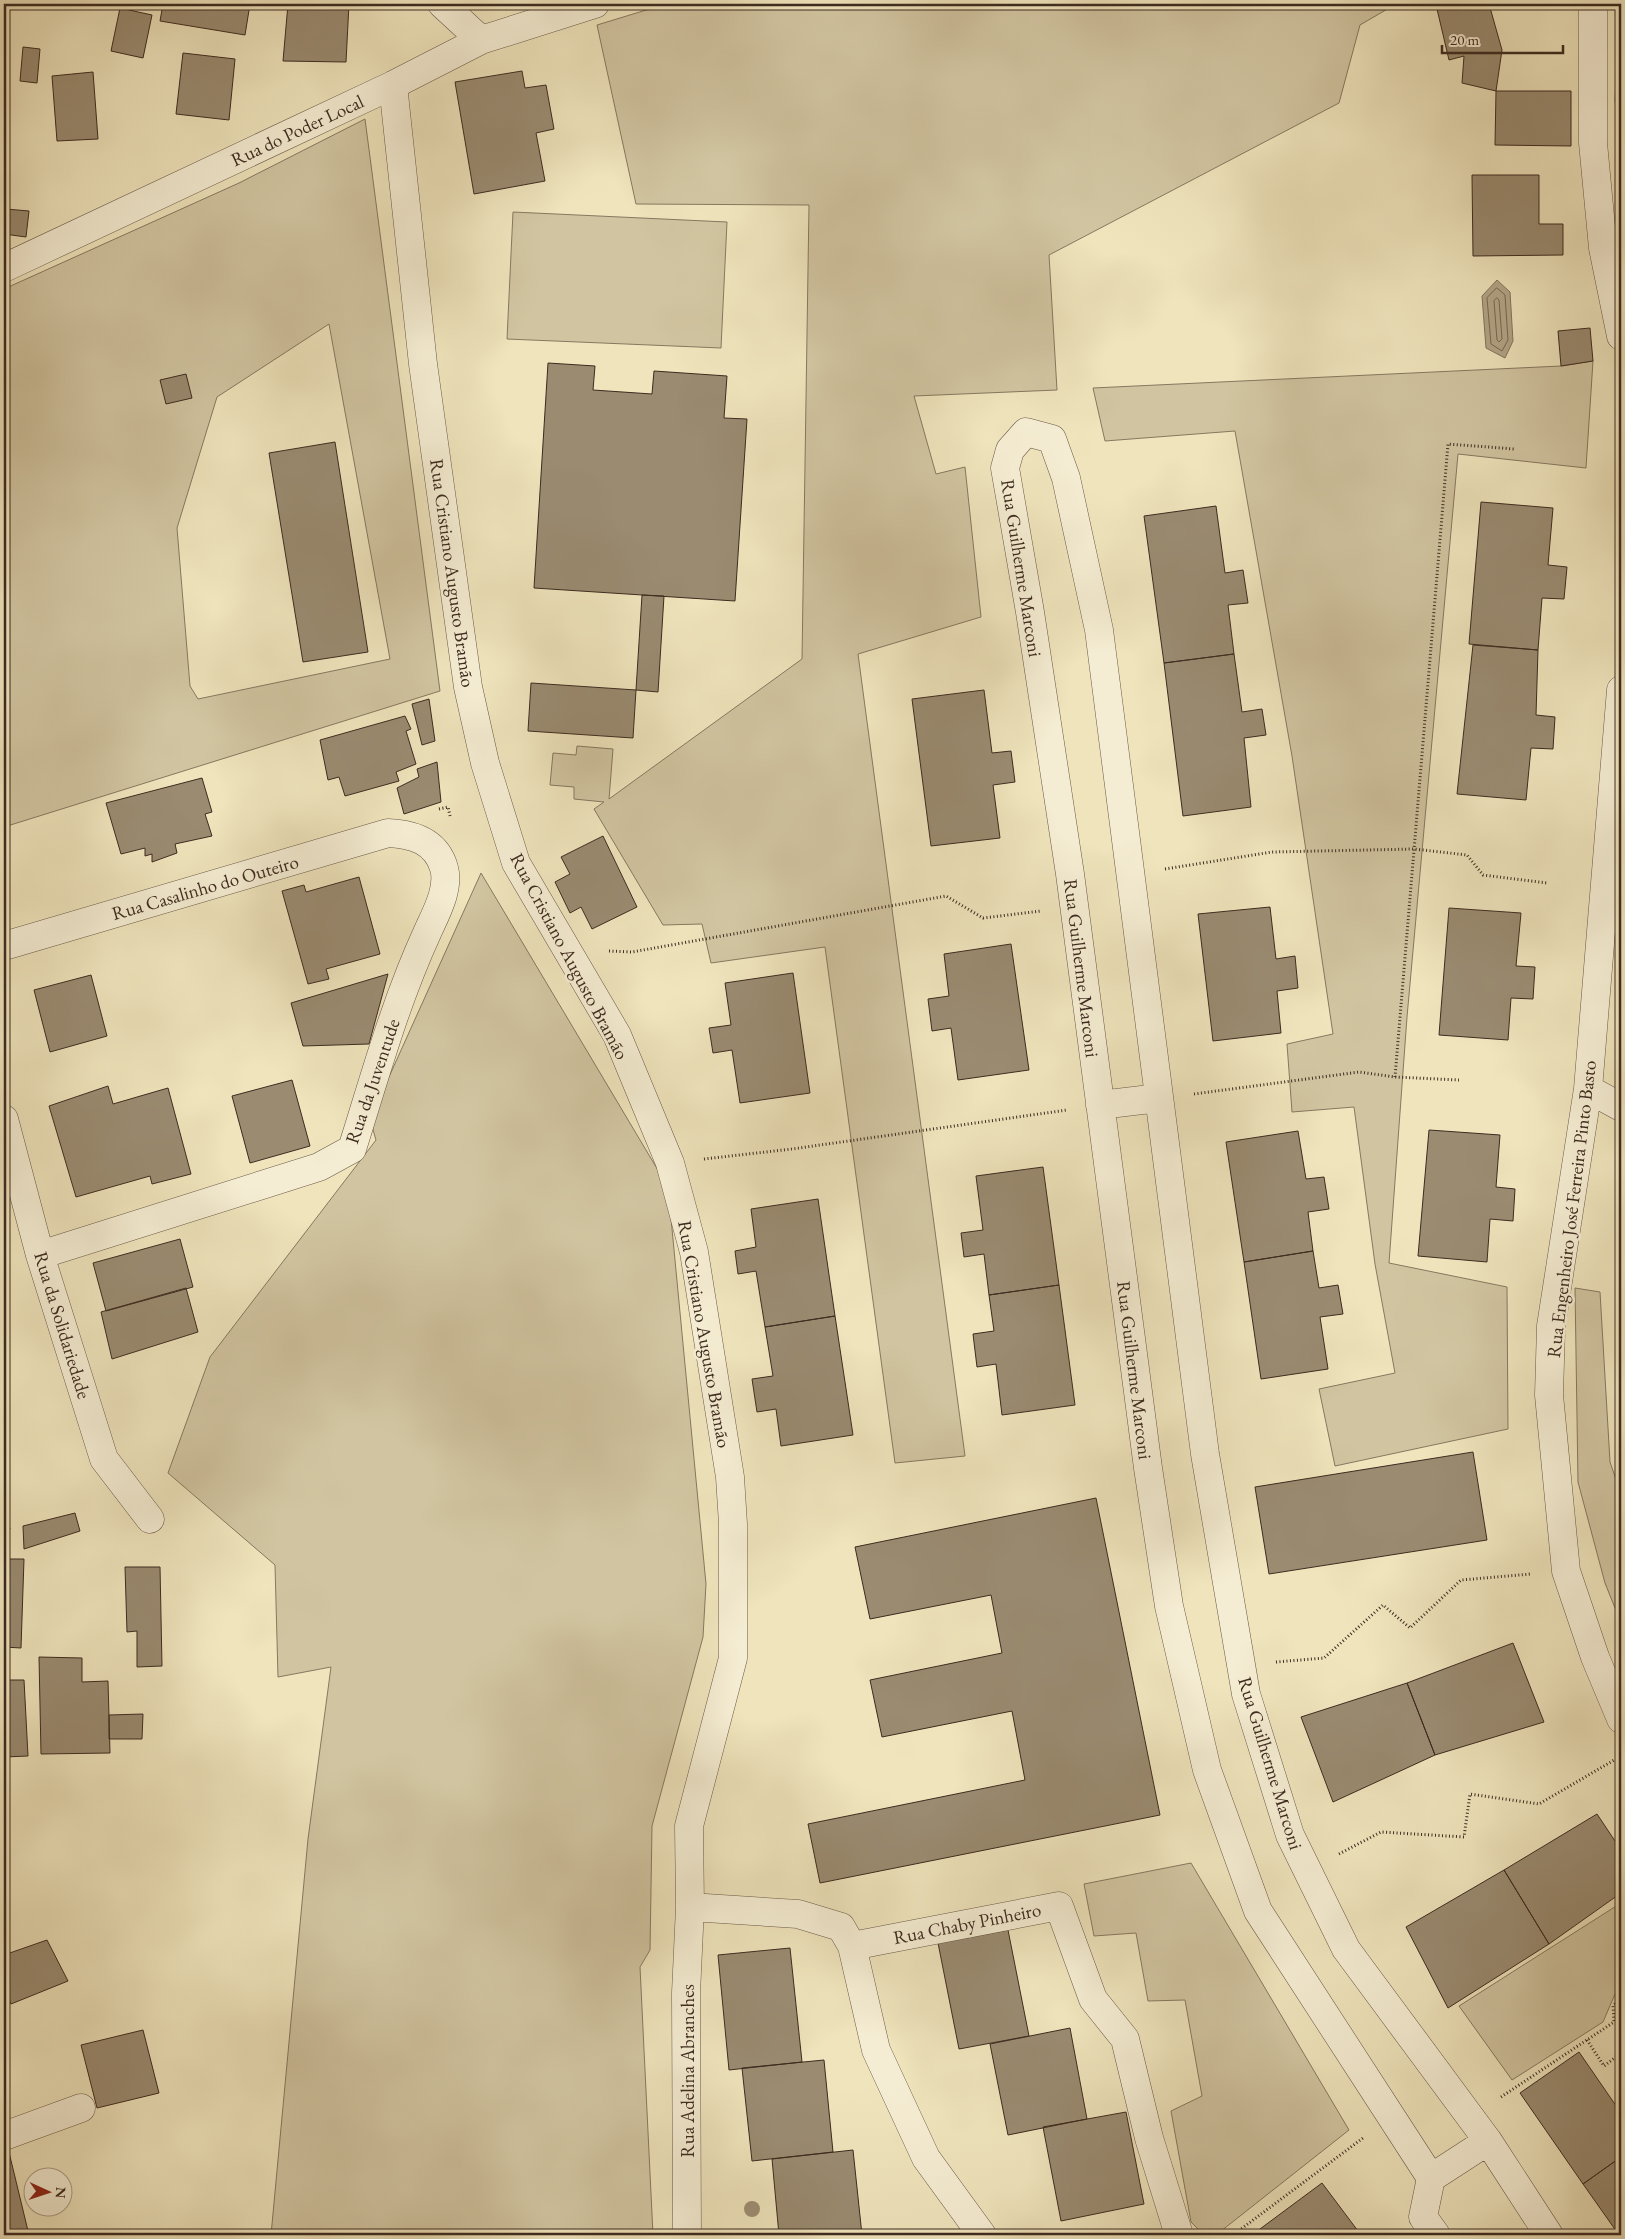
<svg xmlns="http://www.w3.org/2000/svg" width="1625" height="2239" font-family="'EB Garamond',serif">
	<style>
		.green { fill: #d1c5a1; stroke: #877860; fill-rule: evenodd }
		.water { fill: #b2a587; stroke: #83745e }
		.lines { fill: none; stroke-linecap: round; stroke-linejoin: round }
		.shore { stroke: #786854; stroke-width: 1 }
		.building { fill: #9a8b71; stroke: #3d2b20 }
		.street-casing { stroke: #6a5947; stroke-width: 29 }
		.path { stroke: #3d2b20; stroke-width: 3; stroke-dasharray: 1 2.5; stroke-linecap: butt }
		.street { stroke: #f5edd3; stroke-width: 28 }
		.tree { fill: #9e8f74 }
		.labels { text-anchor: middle; stroke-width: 5; stroke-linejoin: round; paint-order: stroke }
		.street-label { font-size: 19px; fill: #3d2b20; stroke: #f5edd3 }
	</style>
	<rect width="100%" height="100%" fill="#efe4bc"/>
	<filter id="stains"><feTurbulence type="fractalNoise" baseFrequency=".004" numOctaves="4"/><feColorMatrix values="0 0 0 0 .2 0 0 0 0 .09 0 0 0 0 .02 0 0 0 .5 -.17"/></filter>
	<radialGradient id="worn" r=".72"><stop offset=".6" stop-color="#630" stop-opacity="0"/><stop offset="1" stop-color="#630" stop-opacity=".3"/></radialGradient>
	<!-- green -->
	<path class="green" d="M 666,4 L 1396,4 L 1360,25 L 1339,103 L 1049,255 L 1057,390 L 914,396 L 936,474 L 965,467 L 981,617 L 858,654 L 965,1456 L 895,1463 L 825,947 L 711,963 L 702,924 L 663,925 L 594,809 L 604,802 L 574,799 L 574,787 L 550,785 L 553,753 L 576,755 L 577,746 L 613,749 L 609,799 L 802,659 L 809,205 L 636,204 L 597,25 Z
		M 1619,4 L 1621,4 L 1621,104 L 1615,102 Z
		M 365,119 L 440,691 L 4,827 L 4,289 L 239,183 ZM 329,324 L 390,659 L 198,699 L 190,686 L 177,528 L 217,397 Z
		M 513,212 L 727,222 L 721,348 L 507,339 Z
		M 1593,361 L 1586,468 L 1458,454 L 1407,1017 L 1389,1263 L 1507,1287 L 1508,1429 L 1335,1466 L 1319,1389 L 1395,1373 L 1375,1264 L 1354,1107 L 1292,1112 L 1287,1044 L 1333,1034 L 1292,756 L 1235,431 L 1105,441 L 1093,388 L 1561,366 Z
		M 481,873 L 668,1187 L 706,1584 L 703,1637 L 652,1826 L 650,1950 L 640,1967 L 653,2235 L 271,2235 L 308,1839 L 331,1667 L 278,1677 L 275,1565 L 168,1473 L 210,1357 L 376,1140 L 370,1119 Z
		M 1575,1288 L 1600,1292 L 1610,1462 L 1621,1494 L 1621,1623 L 1605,1583 L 1578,1482 Z
		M 1191,1863 L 1349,2130 L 1216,2235 L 1204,2235 L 1191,2222 L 1171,2111 L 1202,2096 L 1185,2000 L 1148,2001 L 1136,1933 L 1094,1936 L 1084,1884 Z
		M 1621,1903 L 1621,1990 L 1615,1994 L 1603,2022 L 1512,2080 L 1459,2006 Z"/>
	<!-- water -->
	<path class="water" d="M 1497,280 L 1510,292 L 1513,341 L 1505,358 L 1486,348 L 1482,296 Z"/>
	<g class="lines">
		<!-- shore -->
		<path class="shore" d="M 1497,288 L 1505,295 L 1508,340 L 1502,351 L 1491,344 L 1487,298 Z
			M 1497,298 L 1499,300 L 1502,339 L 1499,342 L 1497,340 L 1494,301 Z"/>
	</g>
	<!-- building -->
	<path class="building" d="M 163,4 L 250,4 L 245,35 L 160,21 Z
		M 288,4 L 349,4 L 346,62 L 283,61 Z
		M 1451,4 L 1489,4 L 1502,50 L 1496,91 L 1462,83 L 1464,56 L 1449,60 L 1437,9 Z
		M 120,8 L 152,15 L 143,58 L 111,51 Z
		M 23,47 L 40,49 L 37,83 L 20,81 Z
		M 183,53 L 235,59 L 229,120 L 176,114 Z
		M 522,71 L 525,88 L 546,85 L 554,129 L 536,133 L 545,181 L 474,194 L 455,82 Z
		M 93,72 L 98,139 L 57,141 L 52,76 Z
		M 4,74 L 7,75 L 4,108 Z
		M 1496,91 L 1571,91 L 1571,146 L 1495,145 Z
		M 1472,175 L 1539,175 L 1539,224 L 1563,224 L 1563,255 L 1473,256 Z
		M 4,203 L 6,209 L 29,211 L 26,237 L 4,234 Z
		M 1590,328 L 1593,361 L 1561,366 L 1558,331 Z
		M 548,363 L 595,366 L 593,390 L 652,394 L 654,371 L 727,376 L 724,418 L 747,419 L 735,601 L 534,588 Z
		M 186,374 L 192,398 L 166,404 L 160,380 Z
		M 335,442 L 368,652 L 303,662 L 269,453 Z
		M 1481,502 L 1553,508 L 1548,565 L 1567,567 L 1564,599 L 1542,598 L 1538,650 L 1469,644 Z
		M 1216,506 L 1225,573 L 1243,570 L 1248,603 L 1228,605 L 1234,654 L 1164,663 L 1144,516 Z
		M 642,595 L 664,596 L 658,692 L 636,690 Z
		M 1473,645 L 1538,650 L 1536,715 L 1555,717 L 1553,749 L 1531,748 L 1526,800 L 1457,794 Z
		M 1234,654 L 1242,712 L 1262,709 L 1266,735 L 1244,738 L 1251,807 L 1183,816 L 1164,663 Z
		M 531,683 L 636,690 L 633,738 L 528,731 Z
		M 984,690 L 992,753 L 1011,751 L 1015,782 L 993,785 L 1000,838 L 931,846 L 912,699 Z
		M 429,699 L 435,741 L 422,745 L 412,704 Z
		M 405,716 L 411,729 L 406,731 L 416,764 L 396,772 L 399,781 L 345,796 L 339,777 L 328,780 L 320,740 Z
		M 437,762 L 441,802 L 404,814 L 397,788 L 419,777 L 417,769 Z
		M 202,778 L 212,812 L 205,814 L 212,836 L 175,844 L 177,853 L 152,862 L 152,854 L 145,856 L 145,848 L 121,854 L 106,803 Z
		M 603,836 L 637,907 L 592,929 L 581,907 L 570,913 L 555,882 L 570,874 L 561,857 Z
		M 359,877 L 380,954 L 326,969 L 329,979 L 308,984 L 282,891 L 304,885 L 306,892 Z
		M 1270,907 L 1276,959 L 1295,956 L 1298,988 L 1277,991 L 1281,1033 L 1213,1041 L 1198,914 Z
		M 1449,908 L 1521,913 L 1516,966 L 1535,967 L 1533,999 L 1511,998 L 1508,1040 L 1439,1035 Z
		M 1011,944 L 1029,1070 L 958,1080 L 951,1028 L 932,1031 L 928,999 L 949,996 L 944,954 Z
		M 793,973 L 810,1093 L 740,1103 L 732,1050 L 713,1053 L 709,1028 L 731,1025 L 725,983 Z
		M 388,974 L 369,1044 L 303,1046 L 291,1003 Z
		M 91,975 L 107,1036 L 50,1052 L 34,990 Z
		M 292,1080 L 310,1146 L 250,1163 L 232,1096 Z
		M 108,1086 L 113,1104 L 168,1088 L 191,1174 L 152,1184 L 150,1176 L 76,1197 L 49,1106 Z
		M 1429,1130 L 1500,1135 L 1496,1187 L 1515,1189 L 1513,1221 L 1490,1219 L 1487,1262 L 1418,1256 Z
		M 1298,1131 L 1306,1179 L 1324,1177 L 1329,1209 L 1308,1212 L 1313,1251 L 1244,1262 L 1226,1142 Z
		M 1043,1167 L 1059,1285 L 989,1295 L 984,1254 L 964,1257 L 961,1233 L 983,1230 L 976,1176 Z
		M 818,1199 L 835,1316 L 765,1327 L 756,1271 L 738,1274 L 735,1251 L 756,1247 L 751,1209 Z
		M 180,1239 L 193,1287 L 106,1311 L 93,1263 Z
		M 1313,1251 L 1319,1288 L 1338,1285 L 1343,1314 L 1320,1317 L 1328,1369 L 1261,1379 L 1244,1262 Z
		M 1059,1285 L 1075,1405 L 1002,1415 L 996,1364 L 977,1367 L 973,1334 L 994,1331 L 989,1295 Z
		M 186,1288 L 198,1332 L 112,1359 L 101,1312 Z
		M 835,1316 L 853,1435 L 781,1446 L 776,1409 L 757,1412 L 752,1379 L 773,1376 L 765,1327 Z
		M 1473,1452 L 1487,1540 L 1269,1574 L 1255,1487 Z
		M 1096,1498 L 1160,1815 L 820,1883 L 808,1824 L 1025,1780 L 1012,1711 L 882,1737 L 870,1680 L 1002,1653 L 991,1595 L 870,1619 L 855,1547 Z
		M 4,1509 L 10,1529 L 4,1531 Z
		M 75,1513 L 80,1531 L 24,1549 L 23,1526 Z
		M 4,1559 L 24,1559 L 21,1648 L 4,1647 Z
		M 125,1567 L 160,1567 L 162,1666 L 137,1667 L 137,1631 L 127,1632 Z
		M 1513,1643 L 1544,1722 L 1435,1755 L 1407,1683 Z
		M 39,1657 L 82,1658 L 82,1682 L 108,1681 L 110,1753 L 41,1754 Z
		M 4,1680 L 24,1680 L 28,1756 L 4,1757 Z
		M 1407,1683 L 1435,1755 L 1333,1802 L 1301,1717 Z
		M 143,1714 L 142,1739 L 109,1739 L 109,1715 Z
		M 1597,1814 L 1621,1850 L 1621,1893 L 1549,1944 L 1504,1870 Z
		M 1504,1870 L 1549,1944 L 1448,2008 L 1406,1927 Z
		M 1008,1930 L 1029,2036 L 959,2049 L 938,1943 Z
		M 47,1940 L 68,1981 L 11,2004 L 4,1989 L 4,1955 Z
		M 790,1948 L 802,2062 L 729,2070 L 718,1955 Z
		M 1070,2028 L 1087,2119 L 1008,2135 L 990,2044 Z
		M 143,2030 L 159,2093 L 97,2108 L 81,2045 Z
		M 1579,2052 L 1621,2113 L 1621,2157 L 1583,2184 L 1520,2093 Z
		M 824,2060 L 833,2152 L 752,2161 L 742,2068 Z
		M 1126,2112 L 1144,2204 L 1061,2221 L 1043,2127 Z
		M 7,2144 L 29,2235 L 4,2235 L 4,2145 Z
		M 853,2150 L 862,2235 L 779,2235 L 772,2159 Z
		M 1621,2157 L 1621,2235 L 1619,2235 L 1583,2184 Z
		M 1322,2183 L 1361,2235 L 1264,2235 L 1260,2229 Z"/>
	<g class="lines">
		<defs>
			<path id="street" d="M 442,4 L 481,40
				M 1593,4 L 1593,143 L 1603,248 L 1621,336
				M 393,85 L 423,364 L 468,687 L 485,763 L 516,863 L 617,1035 L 670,1163 L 694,1252 L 730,1477 L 733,1524 L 733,1658 L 689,1826 L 690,1907 L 686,1993 L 687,2235
				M 4,268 L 393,85 L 481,40 L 595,4
				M 1621,690 L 1588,1089 L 1551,1326 L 1549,1395 L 1566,1571 L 1595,1657 L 1621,1719
				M 4,946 L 388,833 C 413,834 436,841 444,868 C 450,889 435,915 427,933 C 395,1003 375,1076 352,1149 L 319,1167 L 40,1255
				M 1588,1089 L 1621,1107
				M 1100,1105 L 1159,1098
				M 4,1119 L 40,1255 L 104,1459 L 150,1519
				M 690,1907 L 798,1914 L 841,1927 L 852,1946 L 876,2050 L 926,2158 L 982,2235
				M 852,1946 L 1059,1906 L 1093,1999 L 1125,2039 L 1149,2138 L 1179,2235
				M 4,2136 L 81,2108
				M 1431,2178 L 1258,1911 L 1207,1770 L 1169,1606 L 1148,1468 L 1070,874 L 1030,612 L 1005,468 L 1010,450 L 1026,432 L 1052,439 L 1066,478 L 1099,630 L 1205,1454 L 1246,1694 L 1290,1835 L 1346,1949 L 1488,2141 L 1549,2235
				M 1436,2235 L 1423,2217 L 1431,2178 L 1488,2141"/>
		</defs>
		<!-- street casing -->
		<use href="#street" class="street-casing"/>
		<!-- path -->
		<path class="path" d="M 439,809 L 448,807 L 450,816
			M 1165,869 L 1272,852 L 1414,849 L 1467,855 L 1483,875 L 1547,883
			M 609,951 L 632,952 L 946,896 L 983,918 L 1041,911
			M 1395,1077 L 1448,444 L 1514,449
			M 1194,1094 L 1359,1072 L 1395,1077 L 1459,1080
			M 704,1159 L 792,1149 L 1067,1110
			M 1276,1662 L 1324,1658 L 1383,1605 L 1410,1628 L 1461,1580 L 1531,1574
			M 1339,1854 L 1381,1832 L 1464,1837 L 1470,1794 L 1539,1804 L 1621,1756
			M 1587,2040 L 1604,2066 L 1621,2053
			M 1501,2097 L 1614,2022 L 1613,2005 L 1621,2000
			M 1233,2235 L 1363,2138"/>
		<!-- street -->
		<use href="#street" class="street"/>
	</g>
	<!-- trees -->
	<circle class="tree" cx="752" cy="2209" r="8"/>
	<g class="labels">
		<!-- street labels -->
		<g class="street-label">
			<text transform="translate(297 130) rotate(-25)" y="7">Rua do Poder Local</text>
			<text transform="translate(1022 568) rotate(81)" y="7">Rua Guilherme Marconi</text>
			<text transform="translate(453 573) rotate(82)" y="7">Rua Cristiano Augusto Bramão</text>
			<text transform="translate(205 887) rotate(-16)" y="7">Rua Casalinho do Outeiro</text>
			<text transform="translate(570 956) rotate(62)" y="7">Rua Cristiano Augusto Bramão</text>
			<text transform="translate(1082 968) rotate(83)" y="7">Rua Guilherme Marconi</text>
			<text transform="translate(372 1081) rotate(-71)" y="7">Rua da Juventude</text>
			<text transform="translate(1571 1209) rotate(-83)" y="7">Rua Engenheiro José Ferreira Pinto Basto</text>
			<text transform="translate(63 1325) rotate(73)" y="7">Rua da Solidariedade</text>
			<text transform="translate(705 1334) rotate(80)" y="7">Rua Cristiano Augusto Bramão</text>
			<text transform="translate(1135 1370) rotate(83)" y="7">Rua Guilherme Marconi</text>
			<text transform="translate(1271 1763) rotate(73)" y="7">Rua Guilherme Marconi</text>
			<text transform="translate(967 1923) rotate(-11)" y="7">Rua Chaby Pinheiro</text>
			<text transform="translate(687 2071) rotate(-90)" y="7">Rua Adelina Abranches</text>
		</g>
	</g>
	<!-- margin -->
	<rect width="1625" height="2239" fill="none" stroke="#efe4bc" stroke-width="20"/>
	<rect x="5" y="5" width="1615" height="2229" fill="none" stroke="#3d2b20" stroke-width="2.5"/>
	<rect x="10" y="10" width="1605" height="2219" fill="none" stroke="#3d2b20"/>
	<!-- north arrow -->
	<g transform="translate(48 2192) rotate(93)"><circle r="24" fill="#f5edd3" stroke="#ab9f8b"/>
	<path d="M0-4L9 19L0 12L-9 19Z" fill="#8f2418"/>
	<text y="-8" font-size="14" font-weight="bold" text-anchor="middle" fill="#3d2b20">N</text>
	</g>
	<!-- scale -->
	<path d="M1442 45v8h121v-8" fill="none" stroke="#3d2b20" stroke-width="2.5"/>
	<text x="1450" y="45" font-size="15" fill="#3d2b20" stroke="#f5edd3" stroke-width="4" paint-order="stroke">20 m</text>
	<rect width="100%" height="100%" filter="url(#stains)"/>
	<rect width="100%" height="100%" fill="url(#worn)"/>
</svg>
